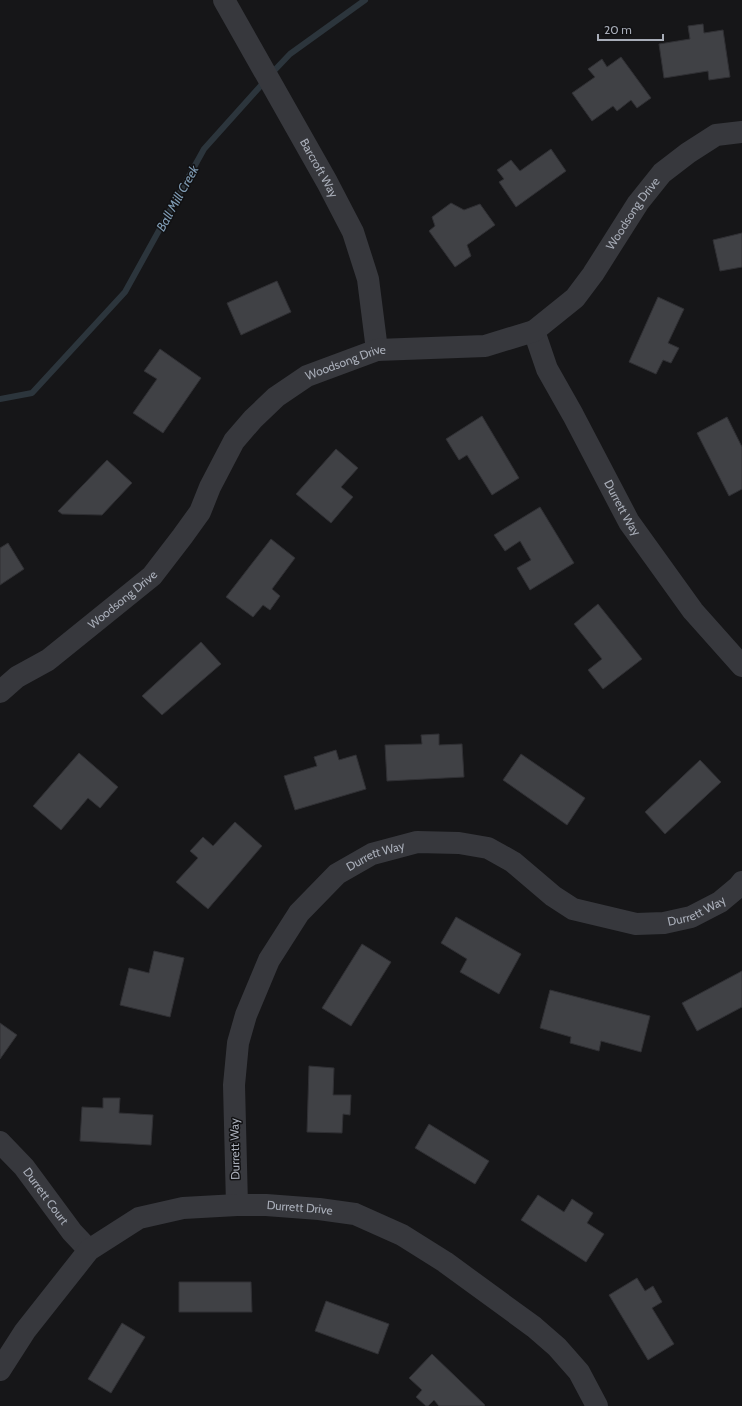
<svg xmlns="http://www.w3.org/2000/svg" width="742" height="1406" font-family="Cabin,sans-serif">
	<style>
		.lines { fill: none; stroke-linecap: round; stroke-linejoin: round }
		.stream { stroke: #2c353c; stroke-width: 6 }
		.building { fill: #404145; stroke: #303034 }
		.minor { stroke: #37383d; stroke-width: 22 }
		.labels { text-anchor: middle; stroke-width: 3; stroke-linejoin: round; paint-order: stroke }
		.street-label { font-size: 12px; fill: #a8adb8; stroke: #111113 }
		.water-label { font-size: 13px; font-style: italic; fill: #7f9bb3; stroke: #111113 }
	</style>
	<rect width="100%" height="100%" fill="#161618"/>
	<g class="lines">
		<!-- stream -->
		<path class="stream" d="M 271,74 L 290,54 L 365,0
			M 0,399 L 32,393 L 125,292 L 204,149 L 265,81"/>
	</g>
	<!-- building -->
	<path class="building" d="M 703,24 L 704,33 L 723,30 L 730,77 L 709,80 L 708,71 L 664,78 L 659,44 L 690,39 L 688,26 Z
		M 621,57 L 651,98 L 637,108 L 631,100 L 617,111 L 613,106 L 592,121 L 572,93 L 595,77 L 588,69 L 602,59 L 607,67 Z
		M 551,149 L 566,171 L 516,207 L 499,182 L 504,179 L 497,170 L 511,160 L 520,171 Z
		M 451,203 L 464,210 L 480,204 L 495,225 L 467,245 L 471,256 L 455,267 L 429,231 L 435,226 L 432,217 Z
		M 742,233 L 742,267 L 720,271 L 713,240 Z
		M 277,281 L 291,312 L 241,335 L 227,303 Z
		M 658,297 L 684,309 L 668,343 L 679,348 L 671,363 L 663,360 L 656,374 L 629,362 Z
		M 160,349 L 201,378 L 163,433 L 133,413 L 157,379 L 144,371 Z
		M 482,416 L 519,478 L 492,495 L 467,455 L 459,460 L 446,439 Z
		M 727,417 L 742,447 L 742,489 L 729,496 L 697,433 Z
		M 336,449 L 358,468 L 341,487 L 353,497 L 331,523 L 296,494 Z
		M 107,460 L 132,483 L 102,515 L 62,514 L 58,511 Z
		M 540,507 L 574,563 L 530,590 L 517,568 L 531,560 L 520,541 L 505,551 L 494,535 Z
		M 271,539 L 295,558 L 272,589 L 280,596 L 270,610 L 263,605 L 253,617 L 226,597 Z
		M 8,543 L 24,569 L 0,585 L 0,548 Z
		M 598,604 L 642,659 L 603,689 L 588,670 L 602,659 L 574,624 Z
		M 201,642 L 221,664 L 162,715 L 142,696 Z
		M 439,734 L 439,745 L 462,744 L 464,777 L 387,781 L 385,745 L 422,744 L 421,735 Z
		M 336,750 L 339,760 L 356,755 L 366,789 L 295,810 L 284,776 L 317,766 L 314,757 Z
		M 79,753 L 118,787 L 100,808 L 88,798 L 61,830 L 33,806 Z
		M 521,754 L 585,798 L 567,825 L 503,780 Z
		M 700,760 L 721,782 L 665,834 L 645,812 Z
		M 235,822 L 262,846 L 208,909 L 176,882 L 198,858 L 190,851 L 203,837 L 213,846 Z
		M 456,917 L 521,954 L 499,994 L 460,972 L 467,959 L 441,943 Z
		M 362,944 L 391,962 L 351,1026 L 322,1008 Z
		M 154,951 L 184,958 L 170,1017 L 120,1005 L 129,968 L 149,973 Z
		M 742,971 L 742,1007 L 697,1031 L 682,1003 Z
		M 550,990 L 650,1016 L 641,1052 L 601,1041 L 599,1051 L 570,1043 L 571,1037 L 540,1028 Z
		M 0,1023 L 17,1035 L 0,1059 Z
		M 309,1066 L 334,1068 L 333,1095 L 351,1095 L 350,1115 L 343,1114 L 342,1133 L 307,1132 Z
		M 103,1098 L 120,1098 L 119,1113 L 153,1115 L 151,1145 L 80,1141 L 82,1107 L 103,1108 Z
		M 429,1124 L 489,1161 L 475,1184 L 415,1148 Z
		M 538,1195 L 564,1212 L 572,1199 L 593,1213 L 587,1223 L 604,1234 L 586,1262 L 521,1220 Z
		M 637,1278 L 645,1291 L 653,1286 L 662,1302 L 652,1308 L 674,1344 L 648,1360 L 609,1295 Z
		M 179,1282 L 251,1282 L 252,1312 L 179,1312 Z
		M 326,1301 L 389,1324 L 378,1354 L 315,1331 Z
		M 122,1323 L 145,1337 L 111,1393 L 88,1379 Z
		M 432,1354 L 485,1405 L 484,1406 L 439,1406 L 434,1400 L 428,1406 L 426,1406 L 416,1397 L 422,1390 L 409,1378 Z"/>
	<g class="lines">
		<!-- minor -->
		<g class="minor">
			<path id="s1" d="M 224,0 L 327,182 L 353,232 L 368,279 L 377,350"/>
			<path id="s2" d="M 534,331 L 547,369 L 573,415 L 629,522 L 693,611 L 742,666"/>
			<path id="s3" d="M 0,692 L 17,677 L 48,660 L 152,576 L 182,537 L 200,512 L 210,487 L 234,441 L 253,419 L 276,397 L 307,376 L 377,350 L 485,346 L 534,331 L 575,298 L 593,274 L 638,203 L 662,173 L 688,153 L 716,135 L 742,132"/>
			<path id="s4" d="M 0,1142 L 24,1167 L 72,1232 L 89,1250"/>
			<path id="s5" d="M 237,1205 L 234,1085 L 238,1043 L 246,1015 L 269,960 L 299,913 L 337,874 L 372,854 L 417,842 L 459,843 L 488,848 L 513,862 L 553,896 L 573,909 L 636,924 L 664,923 L 691,917 L 720,902 L 738,887 L 742,882"/>
			<path id="s6" d="M 0,1370 L 25,1331 L 89,1250 L 139,1218 L 183,1208 L 237,1205 L 266,1205 L 319,1209 L 355,1214 L 402,1235 L 445,1262 L 534,1327 L 557,1347 L 579,1372 L 597,1406"/>
		</g>
	</g>
	<g class="labels">
		<!-- street labels -->
		<g class="street-label">
			<text dy="4" stroke="none"><textPath href="#s1" startOffset="193">Barcroft Way</textPath></text>
			<text dy="4" stroke="none"><textPath href="#s3" startOffset="838">Woodsong Drive</textPath></text>
			<text dy="4" stroke="none"><textPath href="#s3" startOffset="490">Woodsong Drive</textPath></text>
			<text dy="4" stroke="none"><textPath href="#s2" startOffset="198">Durrett Way</textPath></text>
			<text dy="4" stroke="none"><textPath href="#s3" startOffset="154">Woodsong Drive</textPath></text>
			<text dy="4" stroke="none"><textPath href="#s5" startOffset="404">Durrett Way</textPath></text>
			<text dy="4" stroke="none"><textPath href="#s5" startOffset="752">Durrett Way</textPath></text>
			<text transform="translate(235 1149) rotate(-91)" y="4">Durrett Way</text>
			<text dy="4" stroke="none"><textPath href="#s4" startOffset="71">Durrett Court</textPath></text>
			<text dy="4" stroke="none"><textPath href="#s6" startOffset="371">Durrett Drive</textPath></text>
		</g>
		<!-- water labels -->
		<g class="water-label">
			<text transform="translate(177 198) rotate(-61)" y="5">Ball Mill Creek</text>
		</g>
	</g>
	<!-- scale -->
	<path d="M598 34v6h65v-6" fill="none" stroke="#a8adb8" stroke-width="2"/>
	<text x="604" y="34" font-size="12" fill="#a8adb8" stroke="#111113" stroke-width="3" paint-order="stroke">20 m</text>
</svg>
